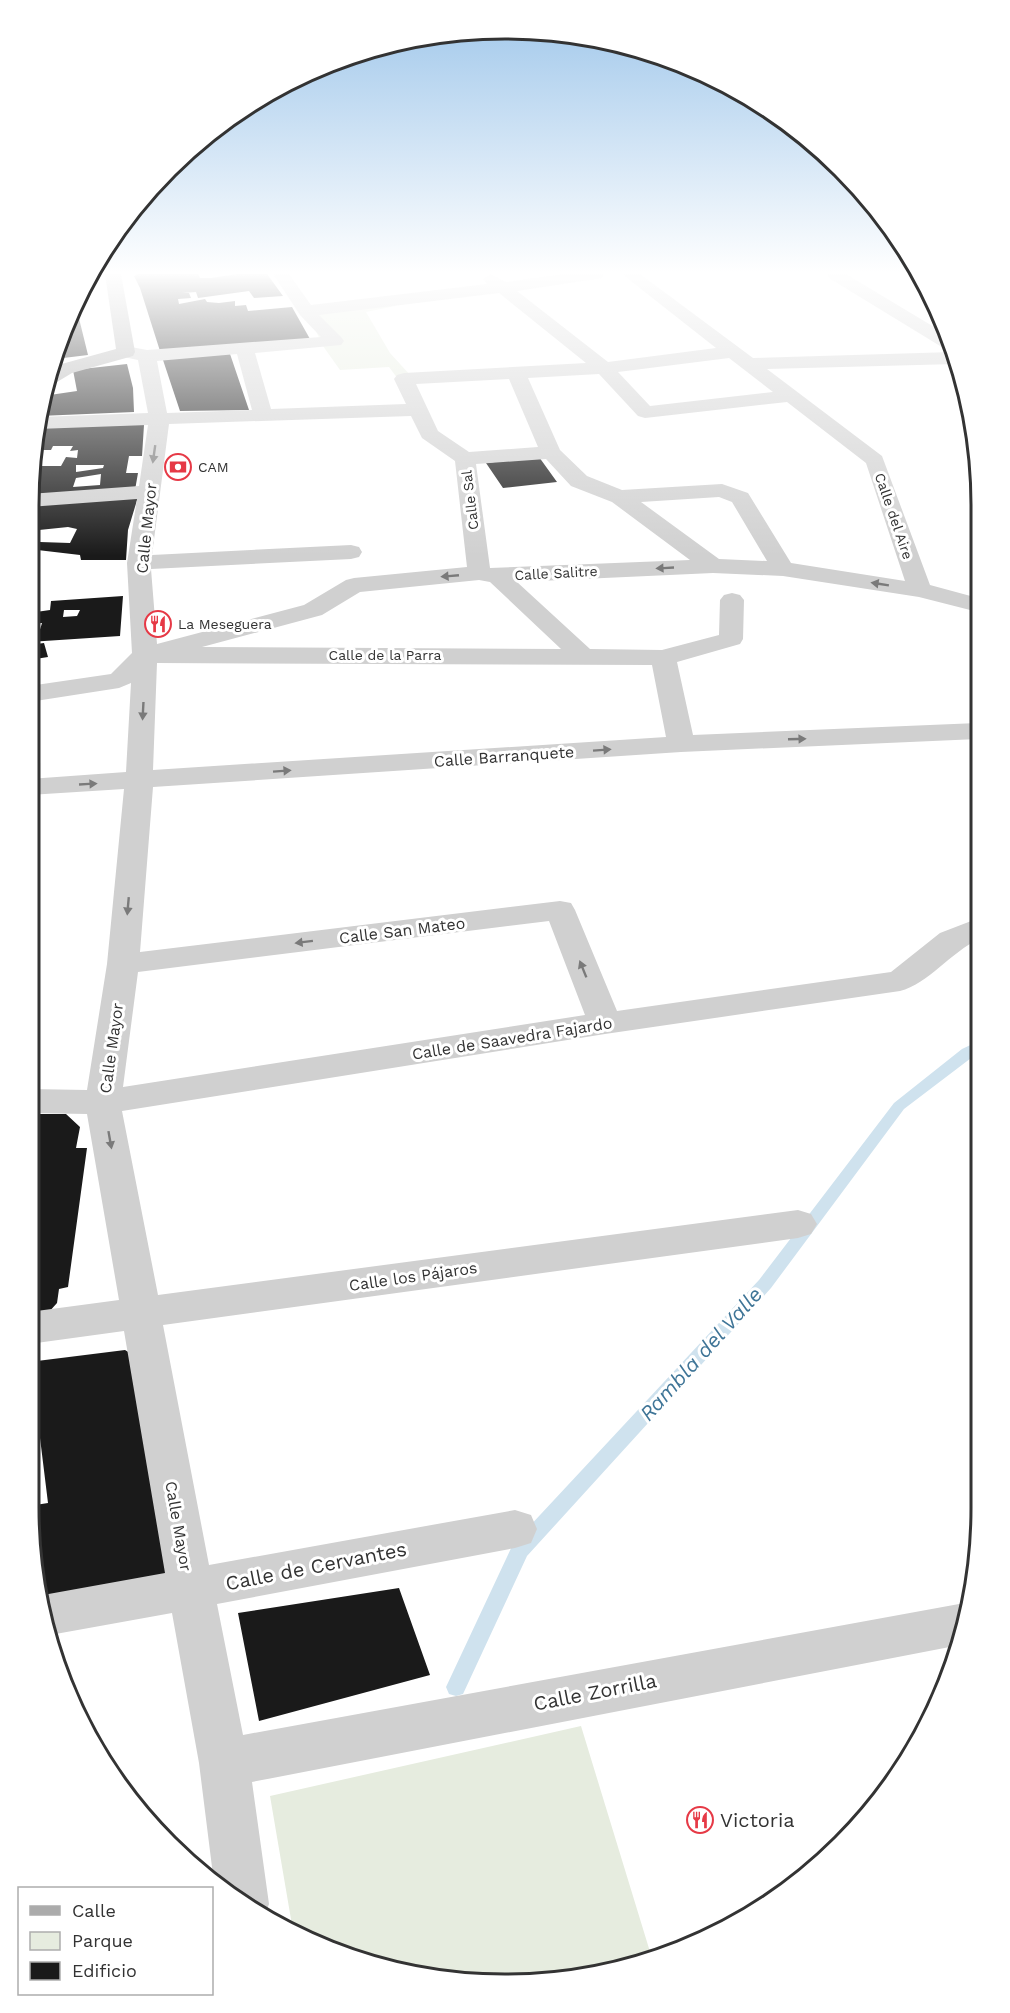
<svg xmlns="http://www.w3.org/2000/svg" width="1010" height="2013" font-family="'Work Sans',sans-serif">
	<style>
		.green { fill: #e6ecdf }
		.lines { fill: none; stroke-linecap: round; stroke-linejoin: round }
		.stream { fill: #cfe2ee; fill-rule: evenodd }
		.building { fill: #1a1a1a; fill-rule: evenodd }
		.minor { fill: #d0d0d0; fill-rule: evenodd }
		.major { fill: #ababab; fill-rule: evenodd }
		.oneway { fill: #7a7a7a }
		.labels { text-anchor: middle; stroke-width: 6; stroke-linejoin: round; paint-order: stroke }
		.far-poi-label { font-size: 14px; fill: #333; stroke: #fff; text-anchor: start }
		.far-street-label { font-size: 14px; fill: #333; stroke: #fff }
		.street-label { font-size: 16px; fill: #333; stroke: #fff }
		.near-street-label { font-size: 20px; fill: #333; stroke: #fff }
		.near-poi-label { font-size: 20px; fill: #333; stroke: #fff; text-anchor: start }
		.near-water-label { font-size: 21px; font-style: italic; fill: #3f7597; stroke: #fff }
		.rim { fill: none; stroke: #333; stroke-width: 3 }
	</style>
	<rect width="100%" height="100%" fill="#fff"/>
	<!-- green -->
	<path class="green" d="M 391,302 L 395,306 L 366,312 L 390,353 L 411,376 L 401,383 L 389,367 L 340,370 L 323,346 L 307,312 Z
		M 581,1726 L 651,1955 L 567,1980 L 412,1975 L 293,1931 L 270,1796 Z"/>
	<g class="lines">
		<!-- stream -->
		<path class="stream" d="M 979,1041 L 979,1052 L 904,1109 L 771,1288 L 527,1556 L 463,1694 L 456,1696 L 449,1694 L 446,1687 L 513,1544 L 759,1280 L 894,1103 L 962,1049 Z"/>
	</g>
	<!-- building -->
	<path class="building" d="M 139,274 L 198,274 L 200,278 L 211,278 L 238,274 L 267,274 L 283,296 L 254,298 L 249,291 L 198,298 L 196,292 L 182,293 L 189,293 L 191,298 L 178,299 L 179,304 L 205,299 L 207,302 L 219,303 L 235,301 L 235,306 L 246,305 L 248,311 L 292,307 L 310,339 L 160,351 L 140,288 L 134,276 Z
		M 75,302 L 88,355 L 55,359 L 54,357 Z
		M 229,351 L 249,410 L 180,411 L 162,357 Z
		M 127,364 L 133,388 L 134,412 L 39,416 L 43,396 L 77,391 L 73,370 Z
		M 38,425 L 144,425 L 142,456 L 129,456 L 126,473 L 138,473 L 135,490 L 29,497 L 30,474 L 33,474 L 39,466 L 61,466 L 66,457 L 77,458 L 78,450 L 70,451 L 73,446 L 53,446 L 51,450 L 34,450 ZM 76,465 L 104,465 L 103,468 L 76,472 ZM 101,474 L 100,485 L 73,487 L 76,478 Z
		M 539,457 L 557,482 L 503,488 L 486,463 Z
		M 138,497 L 128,530 L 126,560 L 81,560 L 80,555 L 29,549 L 29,504 ZM 68,527 L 77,529 L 70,543 L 40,542 L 39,530 Z
		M 123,596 L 120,636 L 29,642 L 29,637 L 38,636 L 42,623 L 29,624 L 29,613 L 50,610 L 51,601 ZM 64,610 L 80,610 L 77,616 L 63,617 Z
		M 44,643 L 48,657 L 29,660 L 29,645 Z
		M 29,1114 L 66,1114 L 80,1127 L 76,1148 L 87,1148 L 68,1287 L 59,1289 L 57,1303 L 48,1313 L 29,1315 Z
		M 125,1350 L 130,1353 L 171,1577 L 43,1598 L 29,1506 L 48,1503 L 40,1438 L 29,1440 L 29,1362 Z
		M 399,1588 L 430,1675 L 259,1721 L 238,1613 Z"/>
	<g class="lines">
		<!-- minor -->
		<path class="minor" d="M 273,274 L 289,274 L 311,305 L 487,284 L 483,279 L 491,274 L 506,282 L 563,274 L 604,274 L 602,278 L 596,279 L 517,291 L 608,362 L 716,348 L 622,274 L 640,274 L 753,358 L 953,352 L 955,364 L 767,369 L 882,456 L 930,585 L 978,598 L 978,612 L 919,597 L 783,576 L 713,573 L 517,582 L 590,649 L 662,650 L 719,635 L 720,600 L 724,595 L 732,593 L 740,595 L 744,600 L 743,639 L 740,644 L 677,662 L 693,735 L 978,723 L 978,739 L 681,752 L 153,787 L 140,952 L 560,901 L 571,903 L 575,910 L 617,1011 L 891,972 L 940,933 L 979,918 L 979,939 C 951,952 928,984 900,991 L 605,1034 L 122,1111 L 158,1295 L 798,1210 L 811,1214 L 817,1224 L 811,1234 L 798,1238 L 163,1325 L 209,1565 L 515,1510 L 531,1515 L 537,1529 L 531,1543 L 515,1548 L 217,1604 L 243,1735 L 970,1602 L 965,1631 L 960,1645 L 252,1782 L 269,1904 L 264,1918 L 214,1883 L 199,1763 L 172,1613 L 50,1635 L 43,1595 L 165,1573 L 124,1331 L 29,1344 L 29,1312 L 119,1300 L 87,1114 L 29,1113 L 29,1089 L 87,1090 L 107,964 L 124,789 L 29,795 L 29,779 L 126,772 L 131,683 L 119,688 L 29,702 L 29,686 L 111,674 L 132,653 L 127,563 L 137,499 L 29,507 L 29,494 L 139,486 L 148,425 L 37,429 L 39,417 L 148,413 L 138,360 L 119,356 L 117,352 L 119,348 L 126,346 L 147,350 L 321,337 L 300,315 ZM 499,293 L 586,363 L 404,373 L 397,375 L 394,379 L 406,404 L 271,409 L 255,353 L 341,345 L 344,341 L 341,337 L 319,315 ZM 237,354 L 252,410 L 167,413 L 157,361 ZM 729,358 L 773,392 L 650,406 L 618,372 ZM 599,374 L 638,416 L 645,418 L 787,402 L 866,463 L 905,581 L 791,563 L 748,493 L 722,484 L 622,490 L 587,476 L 560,450 L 528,378 ZM 509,379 L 538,447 L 469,452 L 438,431 L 416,384 ZM 411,416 L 422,438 L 455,461 L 467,567 L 354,578 L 346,580 L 304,605 L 157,644 L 151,569 L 351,559 L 359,557 L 362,552 L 359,547 L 351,545 L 152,555 L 169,424 ZM 546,459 L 571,486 L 612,502 L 690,560 L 490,568 L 476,464 ZM 719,497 L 732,502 L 767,561 L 719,559 L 641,502 ZM 479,580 L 490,582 L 561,649 L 202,647 L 322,615 L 360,592 ZM 157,663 L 652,665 L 666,737 L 153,770 ZM 549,921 L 585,1015 L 123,1087 L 138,972 Z
			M 827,274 L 846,274 L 949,336 L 953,350 L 945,349 L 829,278 Z"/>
		<!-- major -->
		<path class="major" d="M 105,274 L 121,274 L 135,352 L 133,356 L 72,373 L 52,385 L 44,386 L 49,371 L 58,365 L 116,349 Z"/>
	</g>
	<!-- one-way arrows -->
	<defs><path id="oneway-solid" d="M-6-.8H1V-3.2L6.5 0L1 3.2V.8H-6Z" transform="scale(1.5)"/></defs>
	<g class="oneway">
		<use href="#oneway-solid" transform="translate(154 454) rotate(98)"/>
		<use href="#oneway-solid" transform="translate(665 568) rotate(177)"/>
		<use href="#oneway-solid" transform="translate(450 576) rotate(175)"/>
		<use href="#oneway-solid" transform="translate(880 584) rotate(-171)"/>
		<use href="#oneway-solid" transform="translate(143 711) rotate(93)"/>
		<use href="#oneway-solid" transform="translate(797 739) rotate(-2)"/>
		<use href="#oneway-solid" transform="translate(602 750) rotate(-4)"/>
		<use href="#oneway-solid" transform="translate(282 771) rotate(-4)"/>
		<use href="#oneway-solid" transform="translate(88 784) rotate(-3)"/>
		<use href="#oneway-solid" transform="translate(128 906) rotate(95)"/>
		<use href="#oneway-solid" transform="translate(304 942) rotate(173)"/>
		<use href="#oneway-solid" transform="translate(583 969) rotate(-112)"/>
		<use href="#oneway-solid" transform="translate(110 1140) rotate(80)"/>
	</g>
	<!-- sky -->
	<linearGradient id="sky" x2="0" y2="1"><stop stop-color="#9ec6ea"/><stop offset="0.49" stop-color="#fff"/><stop offset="1" stop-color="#fff" stop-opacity="0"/></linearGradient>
	<rect width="1010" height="556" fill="url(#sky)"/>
	<!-- icons -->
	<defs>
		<symbol id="bank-ring" viewBox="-11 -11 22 22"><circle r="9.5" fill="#fff" stroke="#e63946" stroke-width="1.5"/><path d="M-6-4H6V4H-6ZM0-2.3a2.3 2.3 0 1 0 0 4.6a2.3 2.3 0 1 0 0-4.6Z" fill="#e63946"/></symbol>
		<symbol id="restaurant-ring" viewBox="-11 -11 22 22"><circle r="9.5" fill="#fff" stroke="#e63946" stroke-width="1.5"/><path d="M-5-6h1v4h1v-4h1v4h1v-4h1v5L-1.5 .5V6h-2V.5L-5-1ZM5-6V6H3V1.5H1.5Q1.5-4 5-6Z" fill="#e63946"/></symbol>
	</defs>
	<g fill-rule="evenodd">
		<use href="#bank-ring" x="163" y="452" width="30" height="30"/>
		<use href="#restaurant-ring" x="143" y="609" width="30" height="30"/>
		<use href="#restaurant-ring" x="685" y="1805" width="30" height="30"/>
	</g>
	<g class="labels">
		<!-- far-poi labels -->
		<g class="far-poi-label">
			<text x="198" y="472">CAM</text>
			<text x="178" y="629">La Meseguera</text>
		</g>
		<!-- far-street labels -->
		<g class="far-street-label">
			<text transform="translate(470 500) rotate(-97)" y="5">Calle Sal</text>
			<text transform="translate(894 516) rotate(71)" y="5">Calle del Aire</text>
			<text transform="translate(556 573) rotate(-3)" y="5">Calle Salitre</text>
			<text x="385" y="660">Calle de la Parra</text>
		</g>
		<!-- street labels -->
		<g class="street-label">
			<text transform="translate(146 528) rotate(-84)" y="6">Calle Mayor</text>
			<text transform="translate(504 756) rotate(-4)" y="6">Calle Barranquete</text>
			<text transform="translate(402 930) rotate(-7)" y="6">Calle San Mateo</text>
			<text transform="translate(512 1038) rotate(-9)" y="6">Calle de Saavedra Fajardo</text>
			<text transform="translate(111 1048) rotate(-82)" y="6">Calle Mayor</text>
			<text transform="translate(413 1276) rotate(-8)" y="6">Calle los Pájaros</text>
			<text transform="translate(179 1526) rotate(80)" y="6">Calle Mayor</text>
		</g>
		<!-- near-street labels -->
		<g class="near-street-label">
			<text transform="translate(316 1566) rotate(-11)" y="7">Calle de Cervantes</text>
			<text transform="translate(595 1692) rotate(-11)" y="7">Calle Zorrilla</text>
		</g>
		<!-- near-poi labels -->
		<g class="near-poi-label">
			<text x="720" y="1827">Victoria</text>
		</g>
		<!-- near-water labels -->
		<g class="near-water-label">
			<text transform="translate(701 1354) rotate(-48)" y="7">Rambla del Valle</text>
		</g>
	</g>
	<!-- crop -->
	<path d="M0 0H1010V2013H0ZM505 39H505A466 466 0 0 1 971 505V1508A466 466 0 0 1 505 1974H505A466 466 0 0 1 39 1508V505A466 466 0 0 1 505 39Z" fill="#fff" fill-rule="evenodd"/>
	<path class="rim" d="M505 39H505A466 466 0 0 1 971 505V1508A466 466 0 0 1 505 1974H505A466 466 0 0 1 39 1508V505A466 466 0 0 1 505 39Z"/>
	<!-- legend -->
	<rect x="18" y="1887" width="195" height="108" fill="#ffffff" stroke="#adadad" stroke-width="1.5"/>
	<rect x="30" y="1906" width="30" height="9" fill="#ababab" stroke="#adadad" stroke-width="1.5"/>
	<text x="72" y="1917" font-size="18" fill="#333333">Calle</text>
	<rect x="30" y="1932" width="30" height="18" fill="#e6ecdf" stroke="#adadad" stroke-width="1.5"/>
	<text x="72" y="1947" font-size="18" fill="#333333">Parque</text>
	<rect x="30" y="1962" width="30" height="18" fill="#1a1a1a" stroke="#adadad" stroke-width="1.5"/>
	<text x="72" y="1977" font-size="18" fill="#333333">Edificio</text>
</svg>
